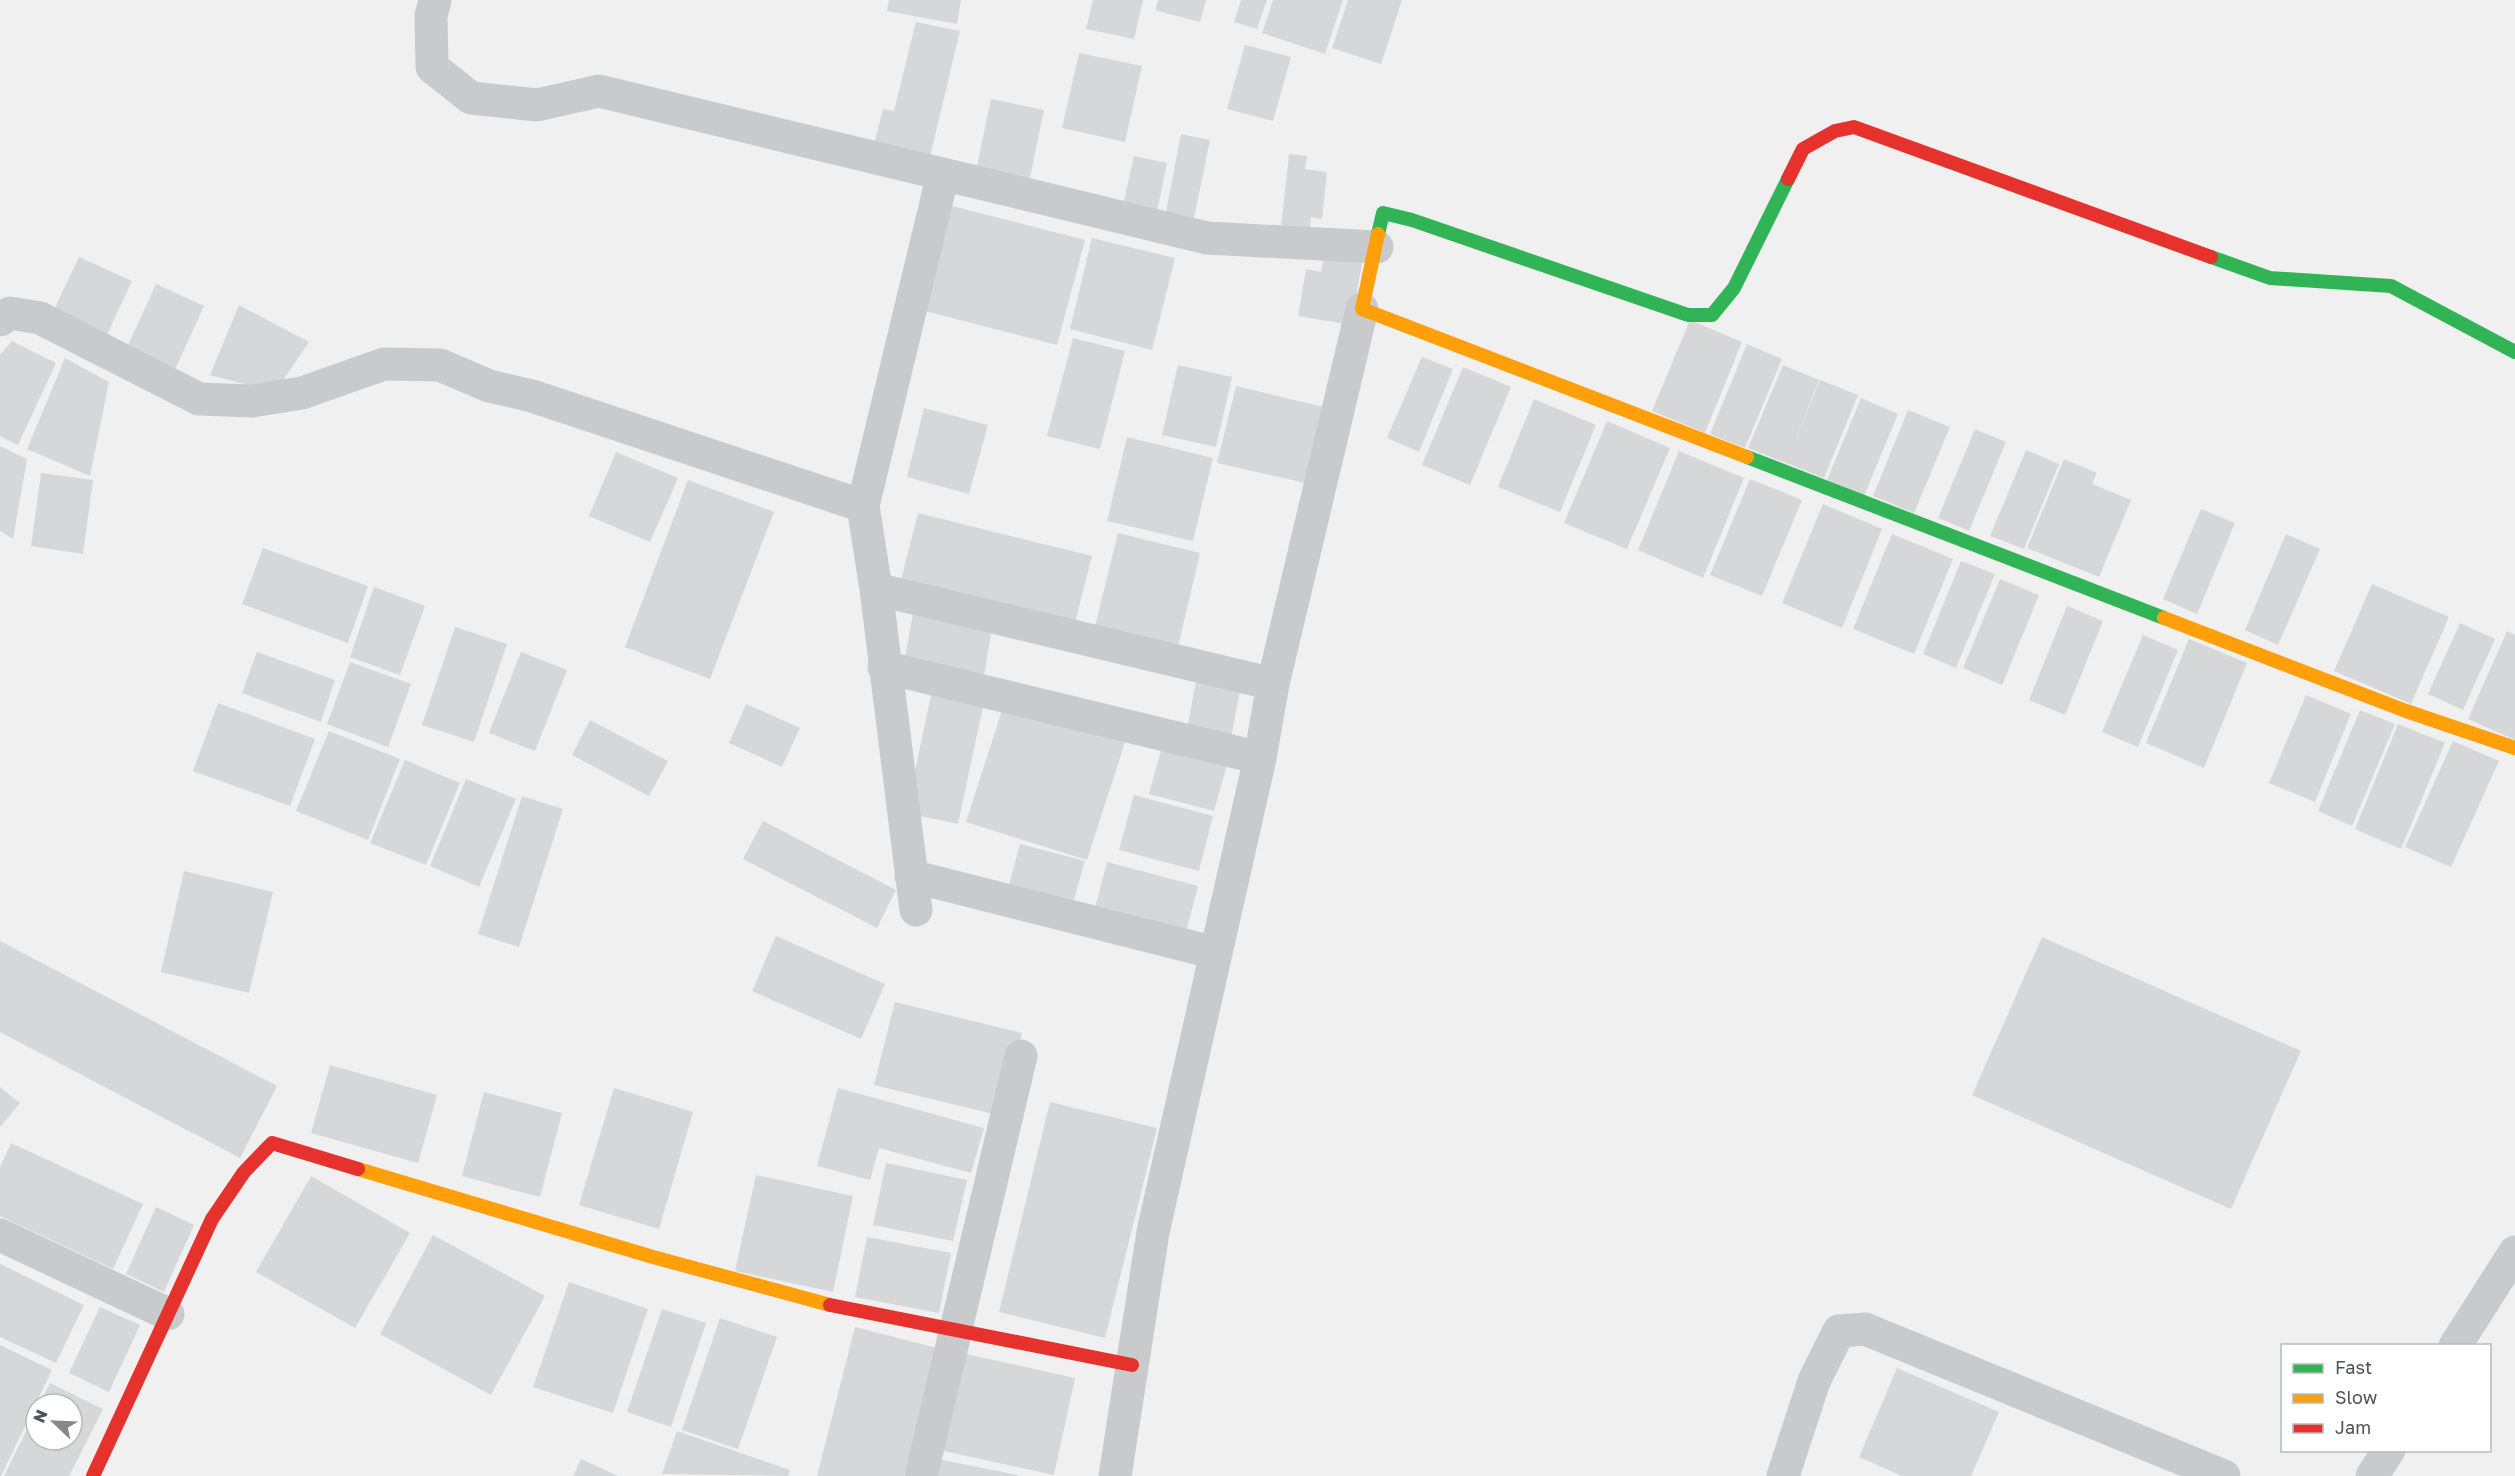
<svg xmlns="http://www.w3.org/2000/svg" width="2515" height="1476" font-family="'Golos Text',sans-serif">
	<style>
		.building { fill: #d6d7d8 }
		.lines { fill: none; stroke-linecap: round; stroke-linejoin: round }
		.street { stroke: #c8cacc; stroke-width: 33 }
		.fast { stroke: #30b455; stroke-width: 14 }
		.slow { stroke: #ff9f0a; stroke-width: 14 }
		.jam { stroke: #e5322d; stroke-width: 14 }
	</style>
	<rect width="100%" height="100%" fill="#f0f0f0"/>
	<!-- building -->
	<path class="building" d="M 889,0 L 961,0 L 957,24 L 887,11 Z
		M 1093,0 L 1143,0 L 1134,39 L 1086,29 Z
		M 1158,0 L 1206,0 L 1200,22 L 1155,10 Z
		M 1241,0 L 1267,0 L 1257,29 L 1234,22 Z
		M 1273,0 L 1343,0 L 1325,54 L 1262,33 Z
		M 1348,0 L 1402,0 L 1381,64 L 1332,48 Z
		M 916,22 L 960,31 L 928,165 L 872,152 L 883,109 L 894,111 Z
		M 1245,45 L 1291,57 L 1273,121 L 1227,109 Z
		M 1079,53 L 1142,66 L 1125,142 L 1062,128 Z
		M 991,99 L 1044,110 L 1028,187 L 975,176 Z
		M 1181,134 L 1210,140 L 1193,223 L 1165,217 Z
		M 1289,154 L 1307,156 L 1305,169 L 1327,172 L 1322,219 L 1311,217 L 1310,232 L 1281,228 Z
		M 1134,156 L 1167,163 L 1157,212 L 1123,205 Z
		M 952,206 L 1085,240 L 1057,345 L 925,311 Z
		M 1092,238 L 1175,258 L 1152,350 L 1070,329 Z
		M 79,257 L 132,281 L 104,341 L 51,316 Z
		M 1324,257 L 1362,263 L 1351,325 L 1298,316 L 1306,269 L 1321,272 Z
		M 156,284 L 204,306 L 172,376 L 124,354 Z
		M 239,305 L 309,342 L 275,392 L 210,375 Z
		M 1690,320 L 1742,342 L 1705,433 L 1652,411 Z
		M 1073,338 L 1125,351 L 1100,449 L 1047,436 Z
		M 12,341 L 56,363 L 18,445 L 0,436 L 0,355 Z
		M 1747,344 L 1782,359 L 1745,448 L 1710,434 Z
		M 1422,357 L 1453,369 L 1419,452 L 1387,438 Z
		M 65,358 L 109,382 L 90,476 L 27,449 Z
		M 1178,365 L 1232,377 L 1216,447 L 1162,435 Z
		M 1783,365 L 1819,380 L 1792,448 L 1820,380 L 1858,395 L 1824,478 L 1748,448 Z
		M 1463,367 L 1511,387 L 1470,485 L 1422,465 Z
		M 1236,386 L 1328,408 L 1310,484 L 1217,463 Z
		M 1861,398 L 1898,414 L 1864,496 L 1827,480 Z
		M 1534,399 L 1596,425 L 1560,512 L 1498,487 Z
		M 924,408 L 988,425 L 969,494 L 907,477 Z
		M 1908,410 L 1950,427 L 1914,513 L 1873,496 Z
		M 1607,421 L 1670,448 L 1627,549 L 1564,523 Z
		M 1975,429 L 2006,442 L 1969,531 L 1938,518 Z
		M 1127,437 L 1213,458 L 1193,541 L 1107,521 Z
		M 0,446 L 27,459 L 13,539 L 0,531 Z
		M 2026,450 L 2059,464 L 2024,549 L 1990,536 Z
		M 1679,451 L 1744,478 L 1703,578 L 1638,550 Z
		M 616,452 L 678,478 L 650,542 L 589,516 Z
		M 2064,459 L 2097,473 L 2092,484 L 2131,500 L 2099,577 L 2027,548 Z
		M 41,473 L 93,480 L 83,554 L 31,546 Z
		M 1750,479 L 1802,500 L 1762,596 L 1710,575 Z
		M 688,480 L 774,512 L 710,679 L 625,647 Z
		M 1823,504 L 1882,529 L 1842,628 L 1782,603 Z
		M 2201,509 L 2235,523 L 2197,614 L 2163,599 Z
		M 918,513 L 1092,556 L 1075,623 L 901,580 Z
		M 1118,533 L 1200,553 L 1176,656 L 1093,635 Z
		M 1892,534 L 1953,559 L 1914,654 L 1853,629 Z
		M 2286,534 L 2320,549 L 2278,645 L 2245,630 Z
		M 263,548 L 368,586 L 348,643 L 242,604 Z
		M 1961,561 L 1995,574 L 1956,668 L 1923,654 Z
		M 2000,579 L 2039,595 L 2002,685 L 1963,668 Z
		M 2372,584 L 2449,617 L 2411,704 L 2334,671 Z
		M 374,587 L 425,606 L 400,675 L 350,657 Z
		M 2067,606 L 2103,621 L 2065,715 L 2029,700 Z
		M 914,608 L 993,621 L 984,676 L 904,663 Z
		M 2460,623 L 2495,639 L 2463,710 L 2428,694 Z
		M 455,627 L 507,644 L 474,742 L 422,725 Z
		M 2507,631 L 2515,635 L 2515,740 L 2468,719 Z
		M 2143,635 L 2178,650 L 2138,747 L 2102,732 Z
		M 2189,639 L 2247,663 L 2204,768 L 2146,743 Z
		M 257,652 L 335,680 L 321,722 L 242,693 Z
		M 521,652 L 567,670 L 535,751 L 489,733 Z
		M 350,662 L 411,684 L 388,747 L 327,724 Z
		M 1197,676 L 1241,685 L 1230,743 L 1186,734 Z
		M 932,691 L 984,702 L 958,824 L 906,813 Z
		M 2306,695 L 2351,714 L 2315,802 L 2269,783 Z
		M 1005,701 L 1126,739 L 1087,860 L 966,822 Z
		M 218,703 L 315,739 L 290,806 L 193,771 Z
		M 746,704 L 800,728 L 782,767 L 729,743 Z
		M 2360,710 L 2395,724 L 2352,826 L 2318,811 Z
		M 590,720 L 668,761 L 649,796 L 572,755 Z
		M 2398,724 L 2445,743 L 2401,849 L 2355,829 Z
		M 329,731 L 400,759 L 368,840 L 296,811 Z
		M 2453,741 L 2499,761 L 2451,867 L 2405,847 Z
		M 1163,743 L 1228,761 L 1214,811 L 1149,794 Z
		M 405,760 L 460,783 L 426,865 L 370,843 Z
		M 466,779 L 516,799 L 479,887 L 430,866 Z
		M 1134,795 L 1213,816 L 1199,871 L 1119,850 Z
		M 522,796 L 563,809 L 519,947 L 478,934 Z
		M 763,821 L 896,890 L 877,928 L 743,859 Z
		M 1020,844 L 1085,861 L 1071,910 L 1006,896 Z
		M 1107,862 L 1198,886 L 1185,936 L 1094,912 Z
		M 184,871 L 273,892 L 249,993 L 161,972 Z
		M 776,936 L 885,984 L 861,1039 L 752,991 Z
		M 2042,937 L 2301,1051 L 2231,1209 L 1972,1095 Z
		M 0,941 L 277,1086 L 240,1158 L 0,1032 Z
		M 895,1002 L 1022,1033 L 1001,1116 L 874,1085 Z
		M 330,1065 L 437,1095 L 418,1163 L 311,1133 Z
		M 0,1087 L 20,1103 L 0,1127 Z
		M 614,1088 L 693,1112 L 659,1229 L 579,1205 Z
		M 838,1088 L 984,1128 L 971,1173 L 879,1148 L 870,1180 L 817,1166 Z
		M 484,1092 L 562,1113 L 540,1197 L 462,1176 Z
		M 1050,1102 L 1157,1128 L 1105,1338 L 999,1312 Z
		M 11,1143 L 143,1204 L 113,1269 L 0,1216 L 0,1167 Z
		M 886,1163 L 967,1180 L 953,1241 L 873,1225 Z
		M 756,1175 L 853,1196 L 833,1292 L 735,1271 Z
		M 311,1176 L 410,1233 L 355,1328 L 256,1272 Z
		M 156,1207 L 194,1225 L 164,1292 L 126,1274 Z
		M 433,1235 L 545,1296 L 491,1395 L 380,1334 Z
		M 867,1237 L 951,1253 L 939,1313 L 855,1297 Z
		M 0,1264 L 84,1305 L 56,1363 L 0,1337 Z
		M 569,1282 L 648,1309 L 613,1413 L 533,1387 Z
		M 100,1307 L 140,1325 L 109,1392 L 69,1373 Z
		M 662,1309 L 706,1323 L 671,1427 L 627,1412 Z
		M 720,1318 L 777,1337 L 738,1449 L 682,1430 Z
		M 855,1327 L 937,1348 L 904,1476 L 817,1476 Z
		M 0,1345 L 52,1370 L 1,1476 L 0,1476 Z
		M 957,1352 L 1075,1378 L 1054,1475 L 935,1449 Z
		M 1897,1368 L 1999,1412 L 1971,1476 L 1902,1476 L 1859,1457 Z
		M 50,1383 L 103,1409 L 69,1476 L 4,1476 L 36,1411 L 36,1440 L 72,1440 L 72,1404 L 39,1404 Z
		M 677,1431 L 790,1470 L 788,1476 L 662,1474 Z
		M 932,1458 L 1018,1475 L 1018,1476 L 929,1476 Z
		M 581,1459 L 618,1476 L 573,1476 Z"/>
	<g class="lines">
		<!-- street -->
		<path class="street" d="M 435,0 L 431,16 L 432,67 L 471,98 L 537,105 L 599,91 L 1207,238 L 1377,247
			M 0,320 L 10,313 L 40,318 L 199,399 L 252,401 L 302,393 L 384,364 L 440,365 L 489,386 L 532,396 L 863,506
			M 876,589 L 1273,684
			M 884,667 L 1260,758
			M 911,876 L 1216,953
			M 916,910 L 876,589 L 863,506 L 943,174
			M 0,1235 L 168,1314
			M 2455,1346 L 2515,1252
			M 921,1476 L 1021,1056
			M 1115,1476 L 1153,1232 L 1260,758 L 1273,684 L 1362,309
			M 1783,1476 L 1814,1381 L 1839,1331 L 1865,1329 L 2224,1476
			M 2372,1476 L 2389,1450"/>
		<!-- fast -->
		<path class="fast" d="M 1378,234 L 1383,213 L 1412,220 L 1688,315 L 1712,315 L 1734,288 L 1788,179
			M 2211,257 L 2270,278 L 2391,286 L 2515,352
			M 1747,457 L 2164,618"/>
		<!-- slow -->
		<path class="slow" d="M 1378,234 L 1362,309 L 1747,457
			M 2164,618 L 2406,711 L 2515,748
			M 358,1169 L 653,1257 L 830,1305"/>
		<!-- jam -->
		<path class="jam" d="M 1788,179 L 1803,149 L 1835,131 L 1854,127 L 2211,257
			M 830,1305 L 1132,1365
			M 93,1476 L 212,1219 L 244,1172 L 272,1143 L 358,1169"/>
	</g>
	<!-- legend -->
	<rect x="2281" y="1344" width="210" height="108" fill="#ffffff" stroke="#b7babd" stroke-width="1.5"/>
	<rect x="2293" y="1364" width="30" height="9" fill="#30b455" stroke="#b7babd" stroke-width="1.5"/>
	<text x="2335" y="1374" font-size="18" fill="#4a525a">Fast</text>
	<rect x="2293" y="1394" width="30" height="9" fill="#ff9f0a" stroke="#b7babd" stroke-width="1.5"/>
	<text x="2335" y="1404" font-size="18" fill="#4a525a">Slow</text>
	<rect x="2293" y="1424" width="30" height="9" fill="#e5322d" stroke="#b7babd" stroke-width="1.5"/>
	<text x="2335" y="1434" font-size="18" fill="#4a525a">Jam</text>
	<!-- north arrow -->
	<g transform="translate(54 1422) rotate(293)"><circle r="28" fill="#ffffff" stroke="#b7babd" stroke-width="1.5"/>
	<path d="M0-4.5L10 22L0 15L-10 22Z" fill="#84898e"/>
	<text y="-9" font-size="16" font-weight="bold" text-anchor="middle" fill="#4a525a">N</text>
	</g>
</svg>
